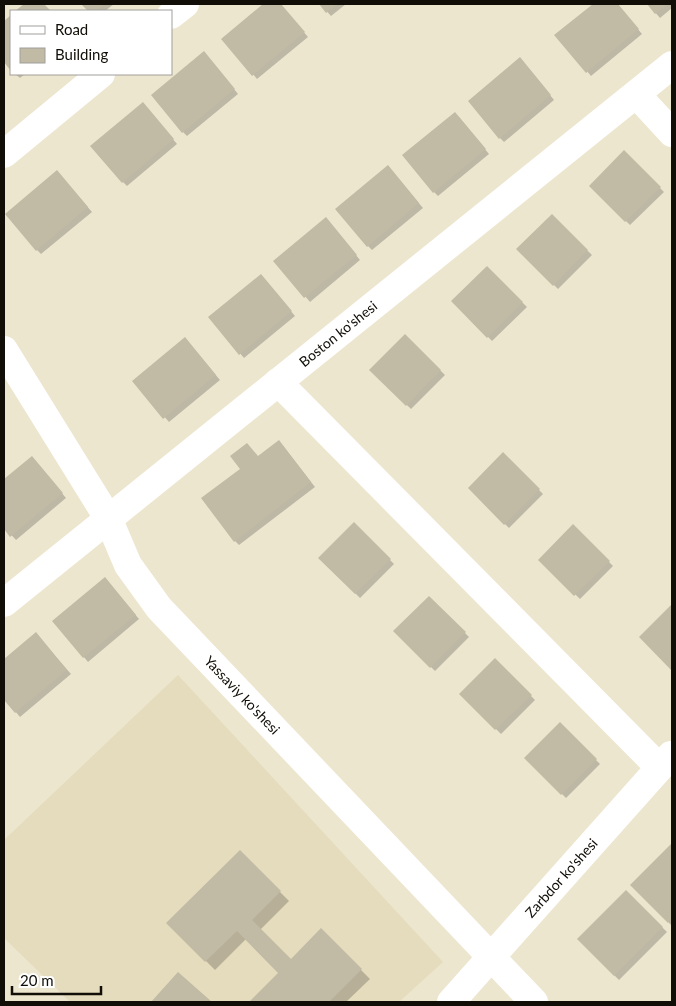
<svg xmlns="http://www.w3.org/2000/svg" width="676" height="1006" font-family="Lato,sans-serif">
	<style>
		.built { fill: #e5dbbd }
		.shadow { fill: #0003 }
		.building { fill: #c1baa4 }
		.lines { fill: none; stroke-linecap: round; stroke-linejoin: round }
		.minor { stroke: #fff; stroke-width: 28 }
		.labels { text-anchor: middle; stroke-width: 4; stroke-linejoin: round; paint-order: stroke }
		.street-label { font-size: 14px; fill: #110e07; stroke: #fff }
	</style>
	<rect width="100%" height="100%" fill="#ede6cf"/>
	<!-- built -->
	<path class="built" d="M 178,675 L 443,962 L 399,1002 L 70,1002 L 4,938 L 4,840 Z"/>
	<!-- shadow -->
	<path class="shadow" d="M 83,4 L 114,4 L 105,11 L 89,11 Z
		M 265,4 L 280,4 L 308,37 L 257,79 L 223,39 Z
		M 320,4 L 346,4 L 331,16 Z
		M 595,4 L 617,4 L 642,34 L 591,76 L 556,35 Z
		M 648,4 L 672,4 L 672,8 L 660,18 Z
		M 11,16 L 11,69 L 4,60 L 4,23 Z
		M 208,57 L 238,94 L 187,136 L 183,132 Z
		M 524,63 L 554,100 L 504,142 L 500,138 Z
		M 15,74 L 25,74 L 20,78 Z
		M 147,108 L 177,144 L 127,186 L 123,182 Z
		M 459,117 L 489,154 L 438,196 L 434,192 Z
		M 624,152 L 664,192 L 630,225 L 590,186 Z
		M 392,171 L 423,208 L 372,250 L 368,246 Z
		M 61,176 L 92,212 L 41,254 L 37,250 Z
		M 552,216 L 592,255 L 558,289 L 518,249 Z
		M 330,223 L 360,260 L 310,302 L 275,261 Z
		M 487,268 L 527,307 L 492,341 L 453,301 Z
		M 265,280 L 295,316 L 244,358 L 210,318 Z
		M 405,336 L 445,375 L 411,409 L 371,370 Z
		M 189,343 L 220,380 L 169,422 L 134,382 Z
		M 283,446 L 315,487 L 239,545 L 235,541 L 241,469 L 258,457 Z
		M 503,454 L 543,494 L 509,528 L 469,488 Z
		M 32,457 L 66,498 L 16,540 L 4,527 L 4,481 Z
		M 354,524 L 394,564 L 360,598 L 320,558 Z
		M 573,526 L 613,566 L 580,599 L 540,560 Z
		M 109,583 L 139,619 L 88,662 L 54,621 Z
		M 429,597 L 469,637 L 435,671 L 395,631 Z
		M 672,606 L 672,669 L 641,637 Z
		M 36,634 L 71,674 L 20,717 L 4,698 L 4,661 Z
		M 495,660 L 535,700 L 501,734 L 461,694 Z
		M 560,724 L 600,764 L 566,798 L 526,758 Z
		M 672,845 L 672,926 L 632,885 Z
		M 240,852 L 289,901 L 260,930 L 291,961 L 321,930 L 370,979 L 346,1002 L 250,1002 L 280,973 L 246,939 L 215,970 L 168,923 Z
		M 626,892 L 667,932 L 619,980 L 578,939 Z
		M 178,974 L 210,1002 L 153,1002 Z"/>
	<!-- building -->
	<path class="building" d="M 24,4 L 44,4 L 51,11 L 15,11 Z
		M 81,4 L 105,4 L 96,11 L 88,11 Z
		M 263,4 L 281,4 L 305,32 L 252,76 L 221,39 Z
		M 319,4 L 337,4 L 326,13 Z
		M 593,4 L 618,4 L 639,29 L 586,73 L 554,35 Z
		M 647,4 L 668,4 L 655,14 Z
		M 11,15 L 11,71 L 4,62 L 4,21 Z
		M 204,51 L 235,89 L 182,133 L 151,95 Z
		M 520,57 L 551,95 L 499,139 L 468,101 Z
		M 143,102 L 174,139 L 122,183 L 90,146 Z
		M 455,112 L 486,149 L 433,193 L 402,155 Z
		M 624,150 L 661,187 L 625,222 L 589,186 Z
		M 388,165 L 419,203 L 367,247 L 335,209 Z
		M 57,170 L 88,207 L 36,251 L 5,214 Z
		M 552,214 L 588,250 L 553,286 L 516,249 Z
		M 326,217 L 357,255 L 304,298 L 273,261 Z
		M 487,266 L 523,302 L 487,338 L 451,301 Z
		M 261,274 L 292,311 L 239,355 L 208,317 Z
		M 405,334 L 441,370 L 406,406 L 369,370 Z
		M 185,337 L 216,375 L 163,419 L 132,381 Z
		M 279,440 L 311,482 L 234,542 L 201,498 L 240,469 L 230,456 L 247,443 L 258,456 Z
		M 503,452 L 540,489 L 504,525 L 468,488 Z
		M 32,456 L 63,493 L 10,537 L 4,529 L 4,479 Z
		M 354,522 L 391,559 L 355,594 L 318,558 Z
		M 573,524 L 610,561 L 574,596 L 538,560 Z
		M 105,577 L 136,615 L 83,658 L 52,621 Z
		M 429,596 L 466,632 L 430,668 L 393,631 Z
		M 672,604 L 672,671 L 639,637 Z
		M 36,632 L 67,670 L 15,713 L 4,700 L 4,659 Z
		M 495,658 L 532,695 L 495,730 L 459,694 Z
		M 560,722 L 597,759 L 561,795 L 524,758 Z
		M 672,843 L 672,918 L 668,923 L 630,885 Z
		M 240,850 L 281,891 L 252,920 L 291,959 L 321,928 L 362,969 L 329,1002 L 249,1002 L 278,973 L 237,931 L 205,962 L 166,923 Z
		M 626,890 L 663,927 L 614,976 L 577,939 Z
		M 178,972 L 212,1002 L 151,1002 Z"/>
	<g class="lines">
		<!-- minor -->
		<g class="minor">
			<path d="M 171,15 L 185,4"/>
			<path d="M 637,95 L 672,133"/>
			<path d="M 4,154 L 101,74"/>
			<path id="s1" d="M 4,350 L 108,518 L 128,565 L 159,608 L 534,1002"/>
			<path d="M 278,382 L 659,767"/>
			<path id="s2" d="M 4,603 L 672,65"/>
			<path id="s3" d="M 451,1002 L 671,755"/>
		</g>
	</g>
	<g class="labels">
		<!-- street labels -->
		<g class="street-label">
			<text dy="5" stroke="none"><textPath href="#s2" startOffset="429">Boston ko'shesi</textPath></text>
			<text dy="5" stroke="none"><textPath href="#s1" startOffset="422">Yassaviy ko'shesi</textPath></text>
			<text dy="5" stroke="none"><textPath href="#s3" startOffset="166">Zarbdor ko'shesi</textPath></text>
		</g>
	</g>
	<!-- border -->
	<rect width="676" height="1006" fill="none" stroke="#110e07" stroke-width="10"/>
	<!-- legend -->
	<rect x="10" y="10" width="162" height="65" fill="#ffffff" stroke="#a09f9c"/>
	<rect x="20" y="26" width="25" height="8" fill="#ffffff" stroke="#a09f9c"/>
	<text x="55" y="35" font-size="15" fill="#110e07">Road</text>
	<rect x="20" y="48" width="25" height="15" fill="#c1baa4" stroke="#a09f9c"/>
	<text x="55" y="60" font-size="15" fill="#110e07">Building</text>
	<!-- scale -->
	<path d="M12 986v8h89v-8" fill="none" stroke="#110e07" stroke-width="2.5"/>
	<text x="20" y="986" font-size="15" fill="#110e07" stroke="#ffffff" stroke-width="4" paint-order="stroke">20 m</text>
</svg>
